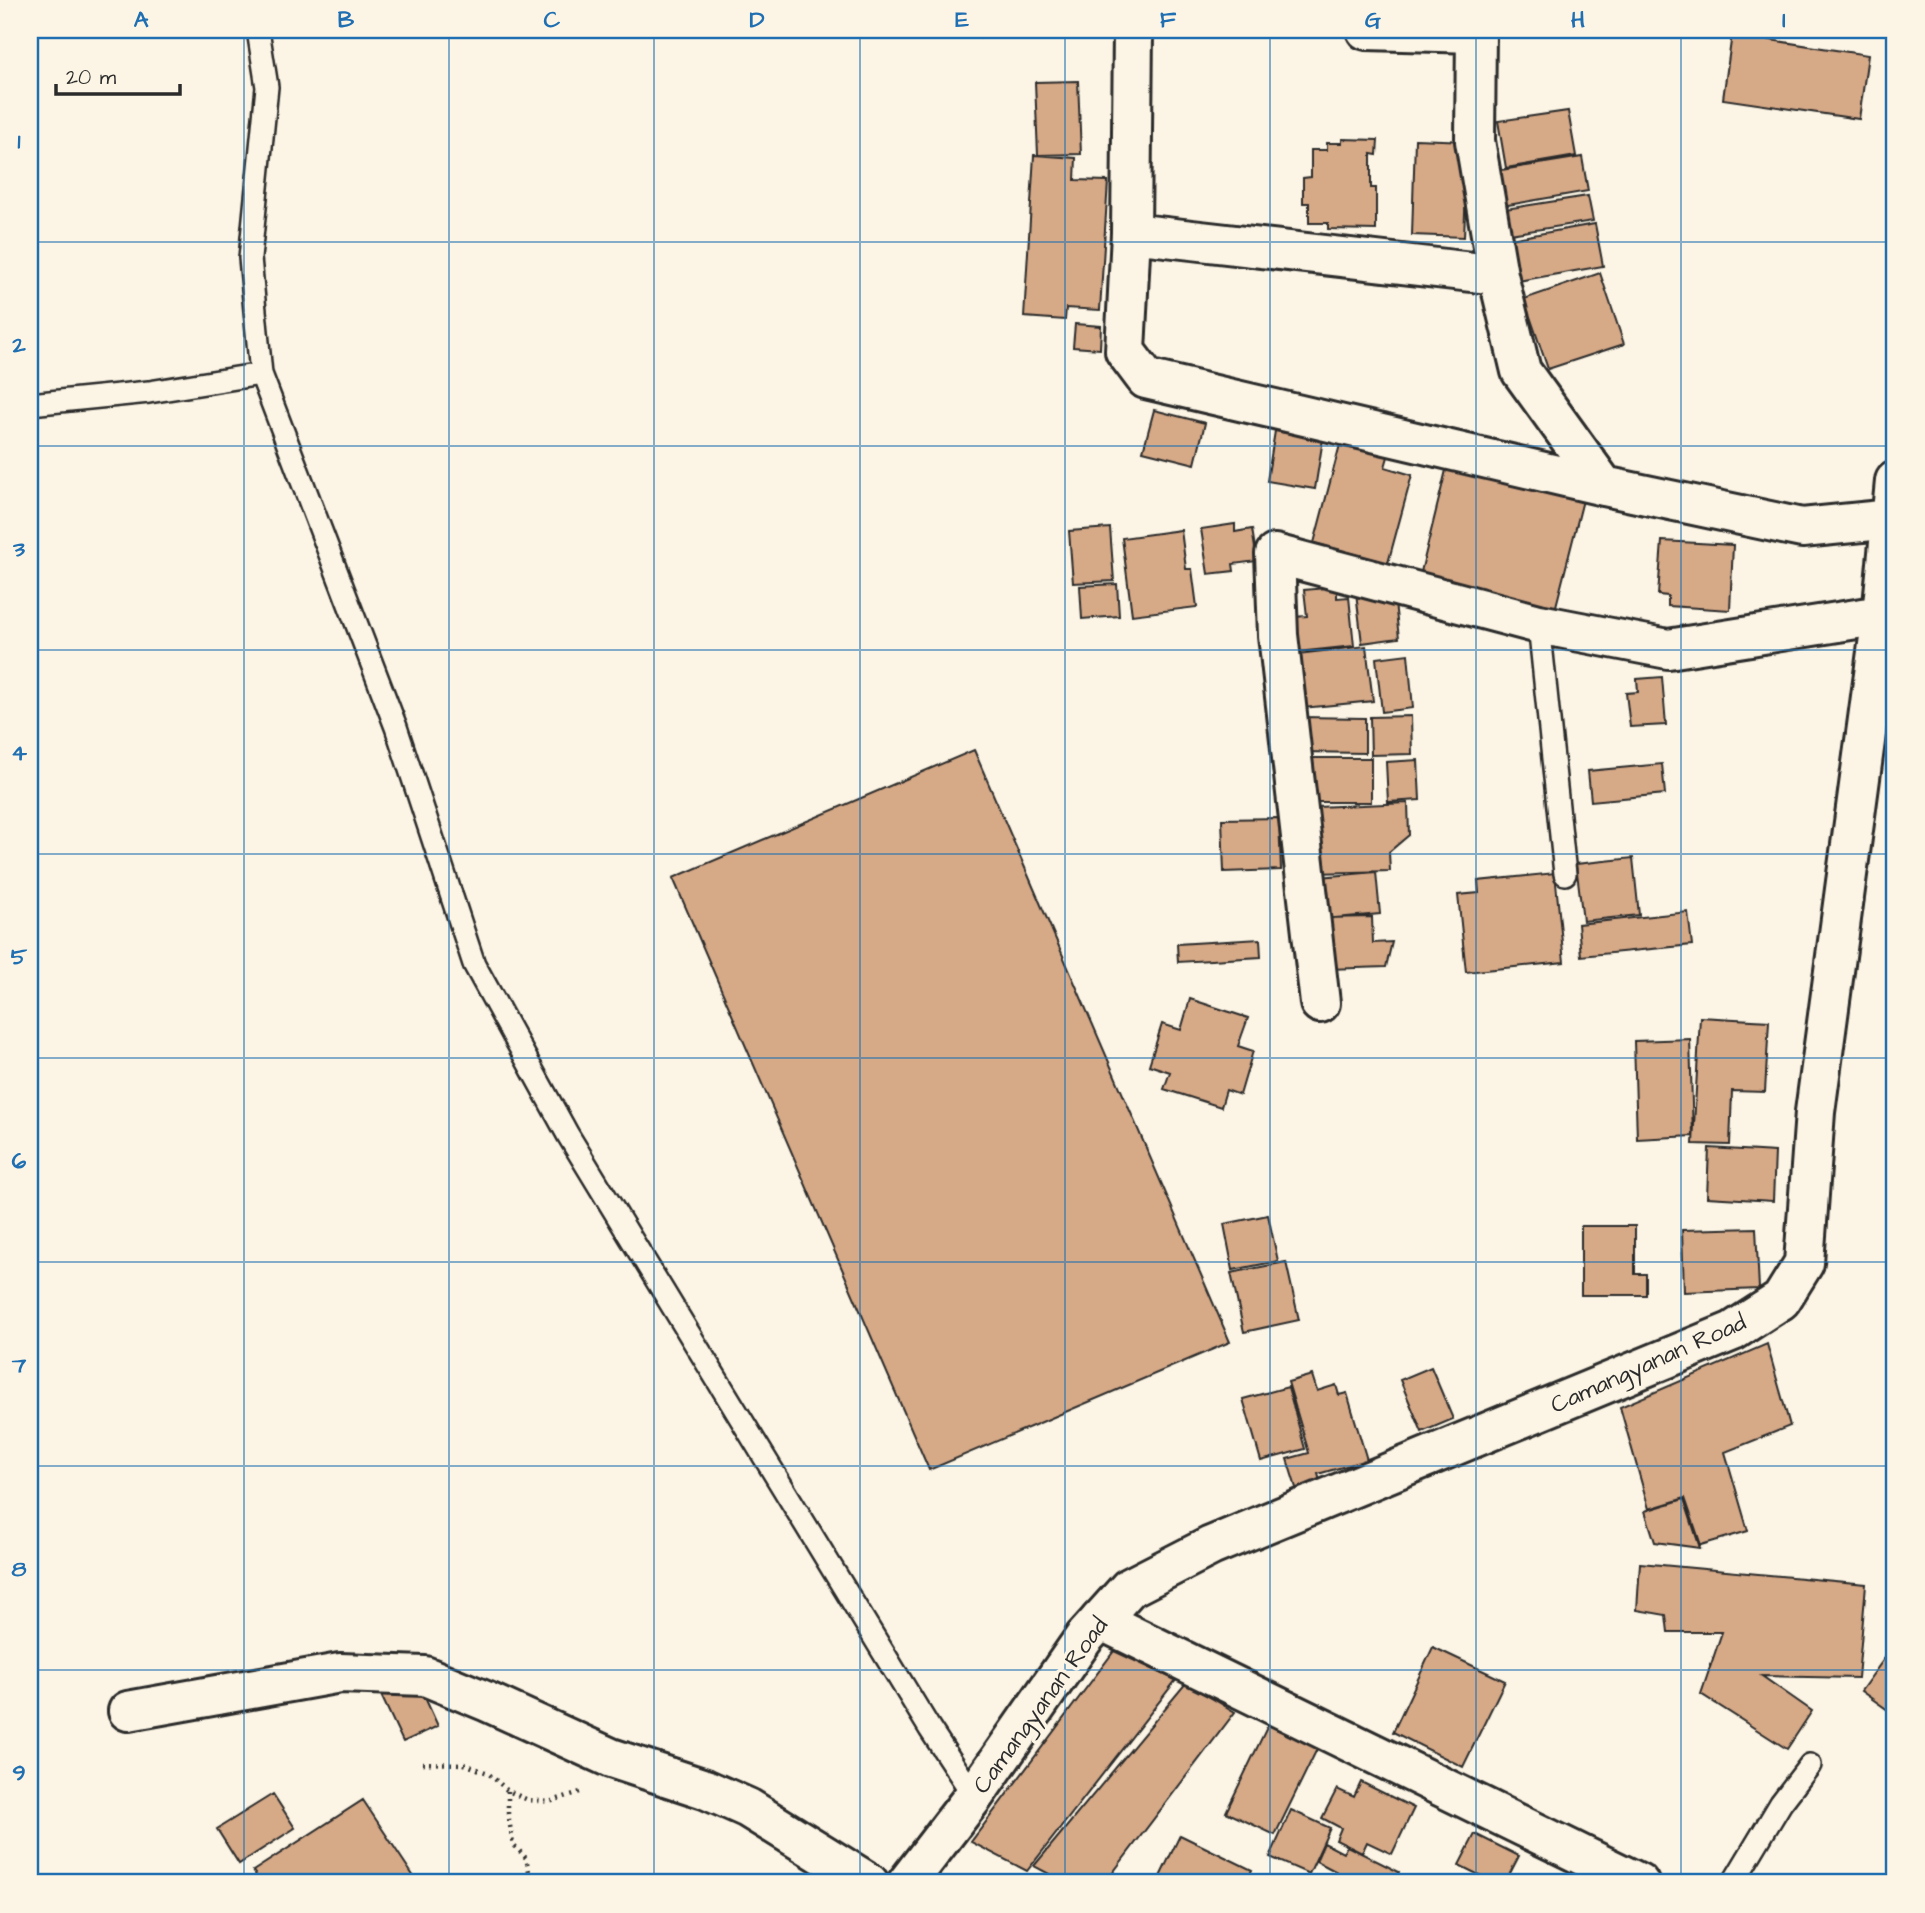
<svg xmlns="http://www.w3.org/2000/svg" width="1925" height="1913" font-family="'Architects Daughter',sans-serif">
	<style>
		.building { fill: #d6a987; stroke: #2b2b2b; stroke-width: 2 }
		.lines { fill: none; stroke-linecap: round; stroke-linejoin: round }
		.service-casing { stroke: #2b2b2b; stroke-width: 26 }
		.minor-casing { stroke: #2b2b2b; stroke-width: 44 }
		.tertiary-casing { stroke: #2b2b2b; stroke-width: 44 }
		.path { stroke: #2b2b2b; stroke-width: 4.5; stroke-dasharray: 2 5; stroke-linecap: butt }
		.service { stroke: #fcf5e5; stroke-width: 21 }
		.minor { stroke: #fcf5e5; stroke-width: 38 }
		.tertiary { stroke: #fcf5e5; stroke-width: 38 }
		.grid { fill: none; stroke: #1f6fb2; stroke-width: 2; stroke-opacity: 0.55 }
		.labels { text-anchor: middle; stroke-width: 7; stroke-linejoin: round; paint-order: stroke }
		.street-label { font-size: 24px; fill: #2b2b2b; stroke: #fcf5e5 }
		.neatline { fill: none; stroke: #1f6fb2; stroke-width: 2.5 }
		.grid-label { font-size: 23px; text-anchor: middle; font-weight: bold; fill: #1f6fb2 }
	</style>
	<rect width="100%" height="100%" fill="#fcf5e5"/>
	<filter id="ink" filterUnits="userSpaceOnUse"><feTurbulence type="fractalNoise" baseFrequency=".0143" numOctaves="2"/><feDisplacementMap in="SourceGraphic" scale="14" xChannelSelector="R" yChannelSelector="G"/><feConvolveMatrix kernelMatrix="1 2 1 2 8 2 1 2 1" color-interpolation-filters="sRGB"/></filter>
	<g filter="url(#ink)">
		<!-- building -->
		<path class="building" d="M 974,30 L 991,30 L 980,38 Z
			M 1732,34 L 1868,55 L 1859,119 L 1723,99 Z
			M 1078,81 L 1081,154 L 1038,155 L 1035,82 Z
			M 1568,111 L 1576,156 L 1506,168 L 1498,121 Z
			M 1342,139 L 1378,140 L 1377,155 L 1371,154 L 1371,188 L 1376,188 L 1376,230 L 1328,229 L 1328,223 L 1309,223 L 1309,203 L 1303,203 L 1303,178 L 1311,177 L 1311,150 L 1327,150 L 1327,143 L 1342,143 Z
			M 1415,139 L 1468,141 L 1464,237 L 1412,235 Z
			M 1034,155 L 1076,158 L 1075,180 L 1108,181 L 1100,310 L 1066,308 L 1065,320 L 1024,317 Z
			M 1582,157 L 1588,191 L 1496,207 L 1489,172 Z
			M 1588,196 L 1593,221 L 1503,235 L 1499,210 Z
			M 1595,224 L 1603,266 L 1518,281 L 1510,239 Z
			M 1600,273 L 1624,344 L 1548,369 L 1524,299 Z
			M 1075,324 L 1101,326 L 1100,349 L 1073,347 Z
			M 1154,410 L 1205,423 L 1195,464 L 1143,451 Z
			M 1275,431 L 1323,439 L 1315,489 L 1267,481 Z
			M 1342,437 L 1390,450 L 1385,467 L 1412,475 L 1388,563 L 1314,543 Z
			M 1448,462 L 1584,496 L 1555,610 L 1420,576 Z
			M 1235,524 L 1235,532 L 1252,529 L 1257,561 L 1233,564 L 1234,571 L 1208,574 L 1201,529 Z
			M 1110,528 L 1114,581 L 1073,583 L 1069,531 Z
			M 1181,530 L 1186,569 L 1192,569 L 1197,607 L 1132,615 L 1122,538 Z
			M 1662,541 L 1733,545 L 1730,610 L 1668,606 L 1668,596 L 1658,595 Z
			M 1117,584 L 1119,616 L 1082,619 L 1080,586 Z
			M 1355,584 L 1394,594 L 1399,638 L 1362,643 Z
			M 1337,587 L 1337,598 L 1349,597 L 1354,646 L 1297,652 L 1293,617 L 1307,616 L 1304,590 Z
			M 1366,646 L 1373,701 L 1303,708 L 1289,655 Z
			M 1408,654 L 1413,708 L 1382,712 L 1376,658 Z
			M 1662,677 L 1666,725 L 1630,727 L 1626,693 L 1638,692 L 1637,679 Z
			M 1411,716 L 1412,754 L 1371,755 L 1370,717 Z
			M 1301,717 L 1365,718 L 1365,753 L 1301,752 Z
			M 974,750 L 1230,1342 L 929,1470 L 673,878 Z
			M 1305,758 L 1371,758 L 1371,802 L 1306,802 Z
			M 1418,760 L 1420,800 L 1388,802 L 1386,762 Z
			M 1662,764 L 1665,794 L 1591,801 L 1588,771 Z
			M 1408,803 L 1409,835 L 1389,852 L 1390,871 L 1315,873 L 1317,807 Z
			M 1279,818 L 1281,870 L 1224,872 L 1222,819 Z
			M 1633,858 L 1639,915 L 1583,921 L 1576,864 Z
			M 1376,872 L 1380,914 L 1324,919 L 1320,877 Z
			M 1555,873 L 1564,962 L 1466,972 L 1458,895 L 1479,893 L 1478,881 Z
			M 1688,912 L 1692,945 L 1581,956 L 1578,924 Z
			M 1372,917 L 1373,943 L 1392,942 L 1386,967 L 1328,969 L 1326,918 Z
			M 1260,939 L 1261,957 L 1178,962 L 1177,944 Z
			M 1190,999 L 1248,1018 L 1238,1046 L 1253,1051 L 1240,1095 L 1226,1090 L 1221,1107 L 1164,1089 L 1170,1072 L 1149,1065 L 1162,1024 L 1181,1030 Z
			M 1700,1017 L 1769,1021 L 1765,1092 L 1732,1091 L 1730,1145 L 1693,1144 Z
			M 1690,1039 L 1693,1136 L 1637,1139 L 1634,1041 Z
			M 1709,1148 L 1775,1152 L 1773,1201 L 1707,1197 Z
			M 1268,1215 L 1278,1261 L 1233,1270 L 1224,1224 Z
			M 1581,1226 L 1635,1226 L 1635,1274 L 1646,1274 L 1646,1295 L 1581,1295 Z
			M 1756,1228 L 1759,1289 L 1684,1292 L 1682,1230 Z
			M 1286,1262 L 1299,1320 L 1244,1332 L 1231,1273 Z
			M 1767,1344 L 1790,1426 L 1725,1452 L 1748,1531 L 1701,1545 L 1685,1498 L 1649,1509 L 1620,1407 Z
			M 1431,1367 L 1453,1419 L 1422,1432 L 1400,1380 Z
			M 1312,1375 L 1317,1391 L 1336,1385 L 1339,1395 L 1347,1393 L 1367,1460 L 1318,1474 L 1321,1484 L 1297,1491 L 1287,1459 L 1309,1453 L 1288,1382 Z
			M 1288,1387 L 1305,1449 L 1261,1461 L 1243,1399 Z
			M 1684,1499 L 1700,1548 L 1655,1542 L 1645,1511 Z
			M 1640,1563 L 1866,1584 L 1858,1678 L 1762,1676 L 1812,1711 L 1787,1749 L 1701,1694 L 1722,1632 L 1668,1632 L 1666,1615 L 1637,1610 Z
			M 1894,1645 L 1895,1646 L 1895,1715 L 1861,1691 Z
			M 1433,1647 L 1505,1681 L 1463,1767 L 1393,1732 Z
			M 1114,1651 L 1176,1680 L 1027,1871 L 971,1842 Z
			M 416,1678 L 438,1726 L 403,1742 L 380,1693 Z
			M 1186,1683 L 1235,1712 L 1105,1883 L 1066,1883 L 1034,1866 Z
			M 1269,1723 L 1318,1747 L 1275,1835 L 1226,1812 Z
			M 1361,1782 L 1414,1808 L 1392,1854 L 1367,1842 L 1362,1853 L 1336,1840 L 1341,1828 L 1322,1818 L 1337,1789 L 1354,1797 Z
			M 273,1794 L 295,1828 L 239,1864 L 217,1829 Z
			M 363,1800 L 418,1883 L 261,1883 L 253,1871 Z
			M 1291,1810 L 1330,1828 L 1309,1874 L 1270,1857 Z
			M 1475,1834 L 1519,1856 L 1505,1883 L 1495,1883 L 1459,1865 Z
			M 1180,1835 L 1252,1870 L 1246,1883 L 1157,1883 Z
			M 1324,1843 L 1343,1853 L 1347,1846 L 1399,1872 L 1394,1883 L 1338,1883 L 1332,1880 L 1337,1872 L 1316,1861 Z
			M 1583,1870 L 1608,1883 L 1576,1883 Z"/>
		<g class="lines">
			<defs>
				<path id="service" d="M 258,30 L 267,87 L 250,258 L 261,374 L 396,727 L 474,964 L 568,1135 L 930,1729 L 974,1796
					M 30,404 L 149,392 L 261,374
					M 1539,624 L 1565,874
					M 1733,1883 L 1781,1803 L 1810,1765"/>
				<path id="minor" d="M 1133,30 L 1131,233 L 1125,351 L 1146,379 L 1604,486
					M 1366,30 L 1476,33
					M 1476,30 L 1475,141 L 1498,275 L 1521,371 L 1604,486 L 1802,528 L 1892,519
					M 1131,233 L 1498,275
					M 1320,1003 L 1278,635 L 1275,554 L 1539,624 L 1668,649 L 1882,615
					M 1100,1620 L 1639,1883
					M 128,1711 L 340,1673 L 425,1676 L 488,1702 L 611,1758 L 705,1789 L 748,1808 L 869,1883"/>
				<path id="tertiary" d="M 907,1883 L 974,1796 L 1084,1638 L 1129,1588 L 1211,1546 L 1733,1331 L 1781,1300 L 1804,1263 L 1815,1112 L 1882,615 L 1895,481"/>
			</defs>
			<!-- service casing -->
			<use href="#service" class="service-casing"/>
			<!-- minor casing -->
			<use href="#minor" class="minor-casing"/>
			<!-- tertiary casing -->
			<use href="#tertiary" class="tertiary-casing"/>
			<!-- path -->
			<path class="path" d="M 422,1763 L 464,1764 L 488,1773 L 508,1791 L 528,1800 L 549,1802 L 583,1791
				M 508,1791 L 508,1813 L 513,1844 L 526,1858 L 530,1876 L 529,1883"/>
			<!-- service -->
			<use href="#service" class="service"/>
			<!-- minor -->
			<use href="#minor" class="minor"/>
			<!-- tertiary -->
			<use href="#tertiary" class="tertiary"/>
		</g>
	</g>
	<!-- grid -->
	<path class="grid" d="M 244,30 L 244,1883M 449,30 L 449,1883M 654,30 L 654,1883M 860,30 L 860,1883M 1065,30 L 1065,1883M 1270,30 L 1270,1883M 1476,30 L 1476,1883M 1681,30 L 1681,1883M 30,242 L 1895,242M 30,446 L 1895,446M 30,650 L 1895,650M 30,854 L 1895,854M 30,1058 L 1895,1058M 30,1262 L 1895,1262M 30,1466 L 1895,1466M 30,1670 L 1895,1670"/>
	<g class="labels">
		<!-- street labels -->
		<g class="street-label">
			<text transform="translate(1648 1363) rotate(-24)" y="8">Camangyanan Road</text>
			<text transform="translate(1040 1705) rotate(-54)" y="8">Camangyanan Road</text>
		</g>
	</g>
	<!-- margin -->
	<rect width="1925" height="1913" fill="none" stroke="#fcf5e5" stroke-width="77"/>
	<!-- scale -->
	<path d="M56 84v10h124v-10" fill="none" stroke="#2b2b2b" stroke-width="3.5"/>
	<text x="66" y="84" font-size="21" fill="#2b2b2b" stroke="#fcf5e5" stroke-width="5" paint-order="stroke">20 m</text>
	<rect x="38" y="38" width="1848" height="1836" class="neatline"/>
	<g class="grid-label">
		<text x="141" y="27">A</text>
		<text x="346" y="27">B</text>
		<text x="552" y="27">C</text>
		<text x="757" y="27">D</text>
		<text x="962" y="27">E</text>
		<text x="1168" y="27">F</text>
		<text x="1373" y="27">G</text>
		<text x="1578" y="27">H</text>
		<text x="1784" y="27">I</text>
		<text x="19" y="148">1</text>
		<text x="19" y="352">2</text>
		<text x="19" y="556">3</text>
		<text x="19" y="760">4</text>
		<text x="19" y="964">5</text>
		<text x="19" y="1168">6</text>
		<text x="19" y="1372">7</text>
		<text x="19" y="1576">8</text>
		<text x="19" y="1780">9</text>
	</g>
</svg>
